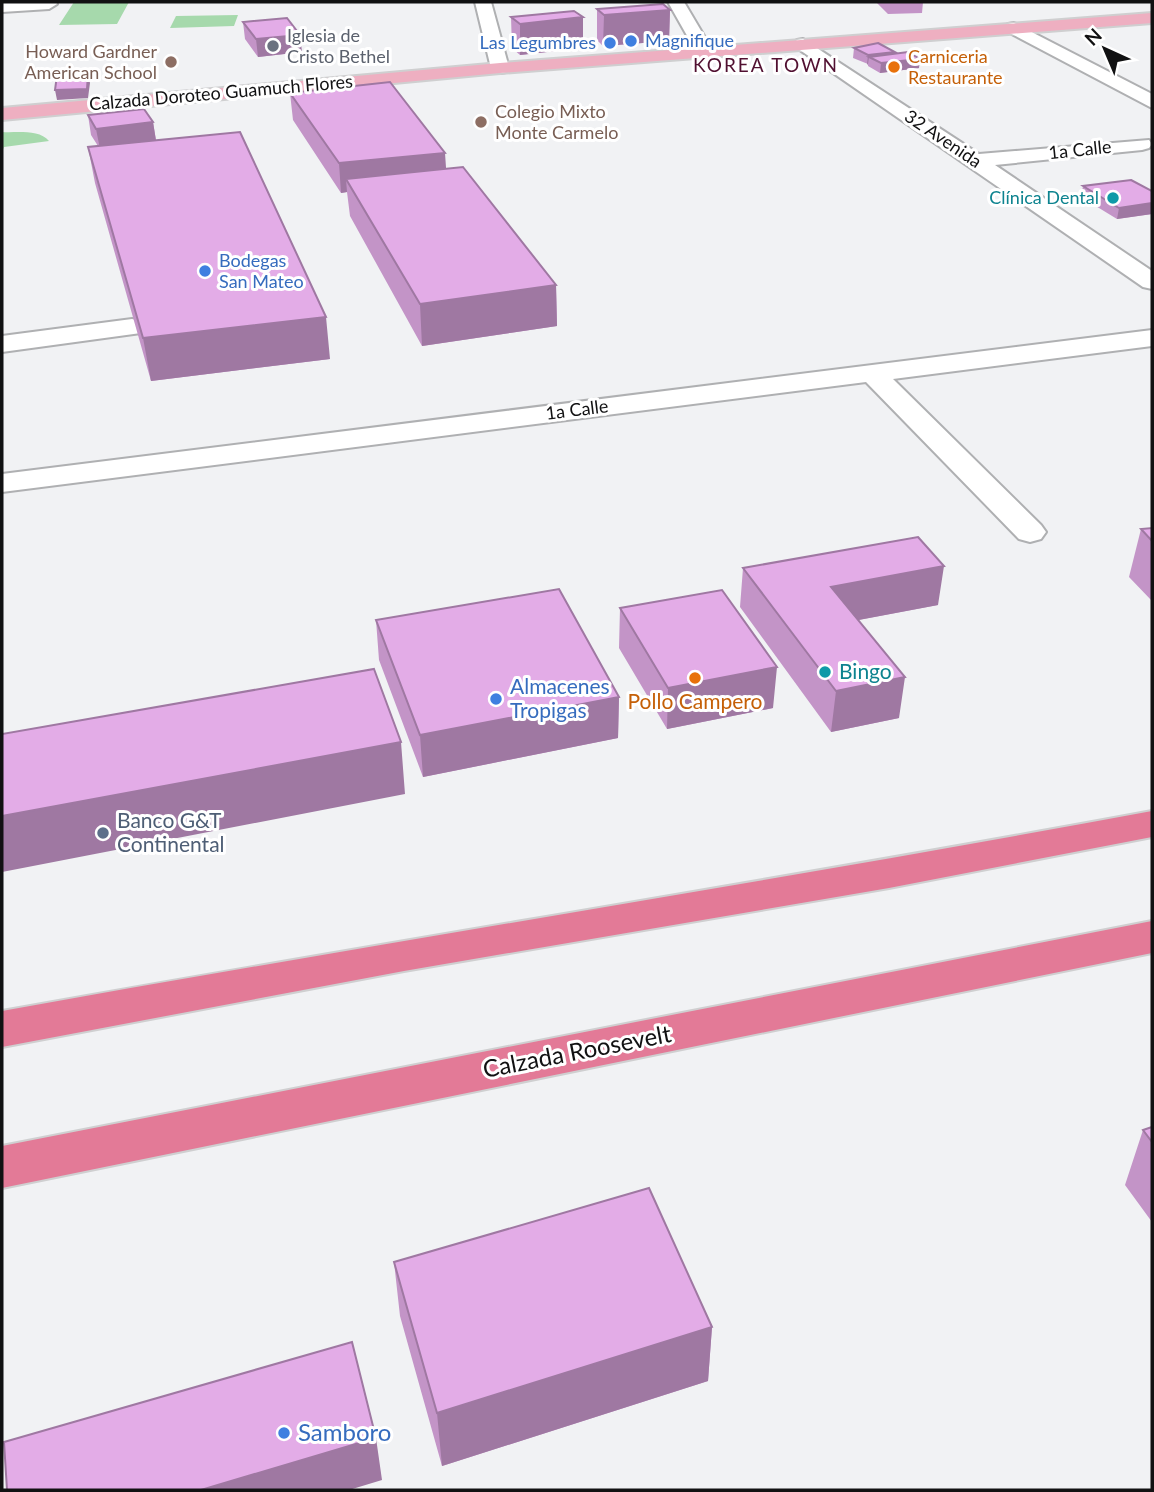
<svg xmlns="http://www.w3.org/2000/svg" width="1154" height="1492" font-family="Lato,sans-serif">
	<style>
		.green { fill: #a6d9ac }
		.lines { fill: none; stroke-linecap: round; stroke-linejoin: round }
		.minor-casing { stroke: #afb0b2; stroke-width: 4 }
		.major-casing { stroke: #cfcfd0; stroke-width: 4 }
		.highway-casing { stroke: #cfcfd0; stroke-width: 4 }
		.minor { fill: #fff; fill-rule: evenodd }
		.major { fill: #eeafc1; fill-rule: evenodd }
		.highway { fill: #e37a97; fill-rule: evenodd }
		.wall { fill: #c394c7 }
		.shaded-wall { fill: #9f78a2 }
		.building { fill: #e3ace7; stroke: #9f78a2; stroke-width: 2 }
		.shop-dot { fill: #3f7fe0; stroke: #fff; stroke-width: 2.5 }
		.worship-dot { fill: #6b7280; stroke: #fff; stroke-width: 2.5 }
		.education-dot { fill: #8d6e63; stroke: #fff; stroke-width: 2.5 }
		.food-dot { fill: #e8710a; stroke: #fff; stroke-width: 2.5 }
		.culture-dot { fill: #0f9aa8; stroke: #fff; stroke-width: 2.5 }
		.service-dot { fill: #5c6f8a; stroke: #fff; stroke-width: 2.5 }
		.labels { text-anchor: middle; stroke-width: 6; stroke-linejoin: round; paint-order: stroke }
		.far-worship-label { font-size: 18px; fill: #5b616d; stroke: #fff; text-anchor: start }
		.far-shop-label { font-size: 18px; fill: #366cbe; stroke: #fff; text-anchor: start }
		.far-education-label { font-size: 18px; fill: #785e54; stroke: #fff; text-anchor: end }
		.far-food-label { font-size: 18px; fill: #c56008; stroke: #fff; text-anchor: start }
		.far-street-label { font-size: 18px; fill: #111112; stroke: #fff }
		.far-culture-label { font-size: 18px; fill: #0d838f; stroke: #fff; text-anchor: end }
		.far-neighbourhood-label { font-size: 19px; letter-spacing: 2px; fill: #511031; stroke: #fff }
		.culture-label { font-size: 21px; fill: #0d838f; stroke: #fff; text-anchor: start }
		.shop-label { font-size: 21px; fill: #366cbe; stroke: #fff; text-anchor: start }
		.food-label { font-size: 21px; fill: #c56008; stroke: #fff }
		.service-label { font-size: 21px; fill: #4e5e75; stroke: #fff; text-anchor: start }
		.near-street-label { font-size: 24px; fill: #111112; stroke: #fff }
		.near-shop-label { font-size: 24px; fill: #366cbe; stroke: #fff; text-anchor: start }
	</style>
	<rect width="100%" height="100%" fill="#f1f2f4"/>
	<!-- green -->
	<path class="green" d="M 74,2 L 129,2 L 117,24 L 59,25 Z
		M 238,15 L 234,26 L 170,28 L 176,16 Z
		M 2,132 C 17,133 39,129 49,141 L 4,147 L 2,152 Z"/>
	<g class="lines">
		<defs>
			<path id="minor" d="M 2,2 L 56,2 L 57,4 L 49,9 L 2,12 Z
				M 475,2 L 491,2 L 509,68 L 506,72 L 500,73 L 491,68 Z
				M 668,2 L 684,2 L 713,51 L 710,55 L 698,55 Z
				M 1014,23 L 1152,94 L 1152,108 L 1008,32 L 1005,28 L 1008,24 Z
				M 803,39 L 979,154 L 1149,140 L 1152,144 L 1149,148 L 1142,150 L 995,165 L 1152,271 L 1152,289 L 1143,287 L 797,48 L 794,44 L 797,40 Z
				M 132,319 L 141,321 L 145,327 L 141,333 L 2,352 L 2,336 Z
				M 1152,330 L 1152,346 L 893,379 L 1041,525 L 1046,532 L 1041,539 L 1030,542 L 1019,539 L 866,382 L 2,492 L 2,474 Z"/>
			<path id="major" d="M 1152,13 L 1152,23 L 500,73 L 2,120 L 2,108 L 500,63 Z"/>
			<path id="highway" d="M 1152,811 L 1152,837 L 889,888 L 404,971 L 2,1047 L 2,1011 C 385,942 769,882 1152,811 Z
				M 1152,921 L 1152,953 L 2,1188 L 2,1146 Z"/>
		</defs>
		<!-- minor casing -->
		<use href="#minor" class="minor-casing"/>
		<!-- major casing -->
		<use href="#major" class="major-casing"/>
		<!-- highway casing -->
		<use href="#highway" class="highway-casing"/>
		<!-- minor -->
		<use href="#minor" class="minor"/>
		<!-- major -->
		<use href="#major" class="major"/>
		<!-- highway -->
		<use href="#highway" class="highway"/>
	</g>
	<!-- wall -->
	<path class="wall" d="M 876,2 L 923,2 L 922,13 L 888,14 Z
		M 597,9 L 670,10 L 669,41 L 603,46 L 597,40 Z
		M 511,17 L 583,48 L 520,55 L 512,48 Z
		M 243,22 L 302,52 L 258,57 L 245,39 Z
		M 854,48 L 895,54 L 919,68 L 880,73 L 868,66 L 868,64 L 853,58 Z
		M 290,93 L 446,169 L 556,285 L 557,326 L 422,346 L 350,216 L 347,192 L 341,193 L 293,120 Z
		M 88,115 L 153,122 L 156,140 L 330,359 L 151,381 L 95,183 L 88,147 L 98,146 L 91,135 Z
		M 1083,186 L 1152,191 L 1152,214 L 1117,219 L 1081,197 Z
		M 1152,528 L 1152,601 L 1129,577 L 1141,529 Z
		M 743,568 L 938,605 L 858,620 L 899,718 L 831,732 L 740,607 Z
		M 620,608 L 773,708 L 667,729 L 619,648 Z
		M 376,620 L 619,697 L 618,738 L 423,777 L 379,660 Z
		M 1152,1127 L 1152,1222 L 1125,1185 L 1143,1130 Z
		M 394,1262 L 712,1327 L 708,1381 L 442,1466 L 400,1316 Z"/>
	<!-- shaded-wall -->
	<path class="shaded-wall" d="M 670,10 L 669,41 L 603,46 L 604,15 Z
		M 583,17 L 583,48 L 520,55 L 520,24 Z
		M 300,35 L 302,52 L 258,57 L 256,39 Z
		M 895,52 L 894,61 L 869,57 L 868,64 L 867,65 L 868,55 Z
		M 920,59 L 919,68 L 880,73 L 881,63 Z
		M 88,74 L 90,83 L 88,98 L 57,100 L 55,90 Z
		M 153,122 L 156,141 L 100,149 L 96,129 Z
		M 445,153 L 447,182 L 346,179 L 347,192 L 341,193 L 339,163 Z
		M 1152,203 L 1152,214 L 1117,219 L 1119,208 Z
		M 556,285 L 557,326 L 422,346 L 420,304 Z
		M 326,317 L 330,359 L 151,381 L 143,338 Z
		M 944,566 L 938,605 L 827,626 L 831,587 Z
		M 777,667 L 773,708 L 667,729 L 668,688 Z
		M 905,677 L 899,718 L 831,732 L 836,691 Z
		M 619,697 L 618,738 L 423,777 L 420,735 Z
		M 401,742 L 405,794 L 2,872 L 2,816 Z
		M 712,1327 L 708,1381 L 442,1466 L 437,1413 Z
		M 376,1438 L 382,1480 L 349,1490 L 201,1490 Z"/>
	<!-- building -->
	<path class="building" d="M 663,4 L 670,10 L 604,15 L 597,9 Z
		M 574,11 L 583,17 L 520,24 L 511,17 Z
		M 287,18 L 300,35 L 256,39 L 243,22 Z
		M 878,43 L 895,52 L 868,55 L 854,48 Z
		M 908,52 L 920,59 L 881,63 L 869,57 Z
		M 88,74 L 87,89 L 55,90 L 57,75 Z
		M 390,82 L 445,153 L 339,163 L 290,93 Z
		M 144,109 L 153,122 L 96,129 L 88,115 Z
		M 240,132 L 326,317 L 143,338 L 88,147 Z
		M 463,167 L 556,285 L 420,304 L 346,179 Z
		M 1131,180 L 1152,191 L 1152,203 L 1119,208 L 1083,186 Z
		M 1152,528 L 1152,541 L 1141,529 Z
		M 918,537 L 944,566 L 831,587 L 905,677 L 836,691 L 743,568 Z
		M 559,589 L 619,697 L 420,735 L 376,620 Z
		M 722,590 L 777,667 L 668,688 L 620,608 Z
		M 374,669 L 401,742 L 2,816 L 2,734 Z
		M 1152,1127 L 1152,1142 L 1143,1130 Z
		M 649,1188 L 712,1327 L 437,1413 L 394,1262 Z
		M 352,1342 L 376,1438 L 201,1490 L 7,1490 L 4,1442 Z"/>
	<!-- markers -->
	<g class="shop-dot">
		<circle cx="631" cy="41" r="7"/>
		<circle cx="610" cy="43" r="7"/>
		<circle cx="205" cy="271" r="7"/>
		<circle cx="496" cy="699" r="7"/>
		<circle cx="284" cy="1433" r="7"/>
	</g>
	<circle class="worship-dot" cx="273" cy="46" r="7"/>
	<g class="education-dot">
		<circle cx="171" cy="62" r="7"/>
		<circle cx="481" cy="122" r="7"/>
	</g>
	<g class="food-dot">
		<circle cx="894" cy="67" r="7"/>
		<circle cx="695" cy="678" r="7"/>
	</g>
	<g class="culture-dot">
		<circle cx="1113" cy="198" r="7"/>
		<circle cx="825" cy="672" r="7"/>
	</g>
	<circle class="service-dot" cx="103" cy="833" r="7"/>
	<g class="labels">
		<!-- far-worship labels -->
		<g class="far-worship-label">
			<text x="287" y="42">Iglesia de<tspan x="287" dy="21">Cristo Bethel</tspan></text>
		</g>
		<!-- far-shop labels -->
		<g class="far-shop-label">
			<text x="645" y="47">Magnifique</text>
			<text x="596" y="49" text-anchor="end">Las Legumbres</text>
			<text x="219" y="267">Bodegas<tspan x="219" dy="21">San Mateo</tspan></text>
		</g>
		<!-- far-education labels -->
		<g class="far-education-label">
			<text x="157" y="58">Howard Gardner<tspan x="157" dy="21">American School</tspan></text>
			<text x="495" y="118" text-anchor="start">Colegio Mixto<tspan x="495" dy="21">Monte Carmelo</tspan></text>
		</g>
		<!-- far-food labels -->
		<g class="far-food-label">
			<text x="908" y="63">Carniceria<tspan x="908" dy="21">Restaurante</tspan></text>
		</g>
		<!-- far-street labels -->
		<g class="far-street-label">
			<text transform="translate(221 93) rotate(-5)" y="6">Calzada Doroteo Guamuch Flores</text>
			<text transform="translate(943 139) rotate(34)" y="6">32 Avenida</text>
			<text transform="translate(1080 150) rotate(-6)" y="6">1a Calle</text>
			<text transform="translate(577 410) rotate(-7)" y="6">1a Calle</text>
		</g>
		<!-- far-culture labels -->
		<g class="far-culture-label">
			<text x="1099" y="204">Clínica Dental</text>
		</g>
		<!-- far-neighbourhood labels -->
		<g class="far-neighbourhood-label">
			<text x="766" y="72">KOREA TOWN</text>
		</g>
		<!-- culture labels -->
		<g class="culture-label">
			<text x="839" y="679">Bingo</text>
		</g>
		<!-- shop labels -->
		<g class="shop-label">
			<text x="510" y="694">Almacenes<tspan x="510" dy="24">Tropigas</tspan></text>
		</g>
		<!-- food labels -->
		<g class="food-label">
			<text x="695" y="709">Pollo Campero</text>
		</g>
		<!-- service labels -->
		<g class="service-label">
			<text x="117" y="828">Banco G&amp;T<tspan x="117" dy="24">Continental</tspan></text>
		</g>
		<!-- near-street labels -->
		<g class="near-street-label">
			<text transform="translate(577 1052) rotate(-11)" y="8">Calzada Roosevelt</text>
		</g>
		<!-- near-shop labels -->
		<g class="near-shop-label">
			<text x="298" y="1441">Samboro</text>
		</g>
	</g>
	<!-- border -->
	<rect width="1154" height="1492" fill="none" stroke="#111112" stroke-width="7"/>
	<!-- north arrow -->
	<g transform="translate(1105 49) rotate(316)" stroke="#ffffff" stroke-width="5" paint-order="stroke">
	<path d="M0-5L12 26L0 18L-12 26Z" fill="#111112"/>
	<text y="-10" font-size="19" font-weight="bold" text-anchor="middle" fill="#111112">N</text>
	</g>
</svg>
